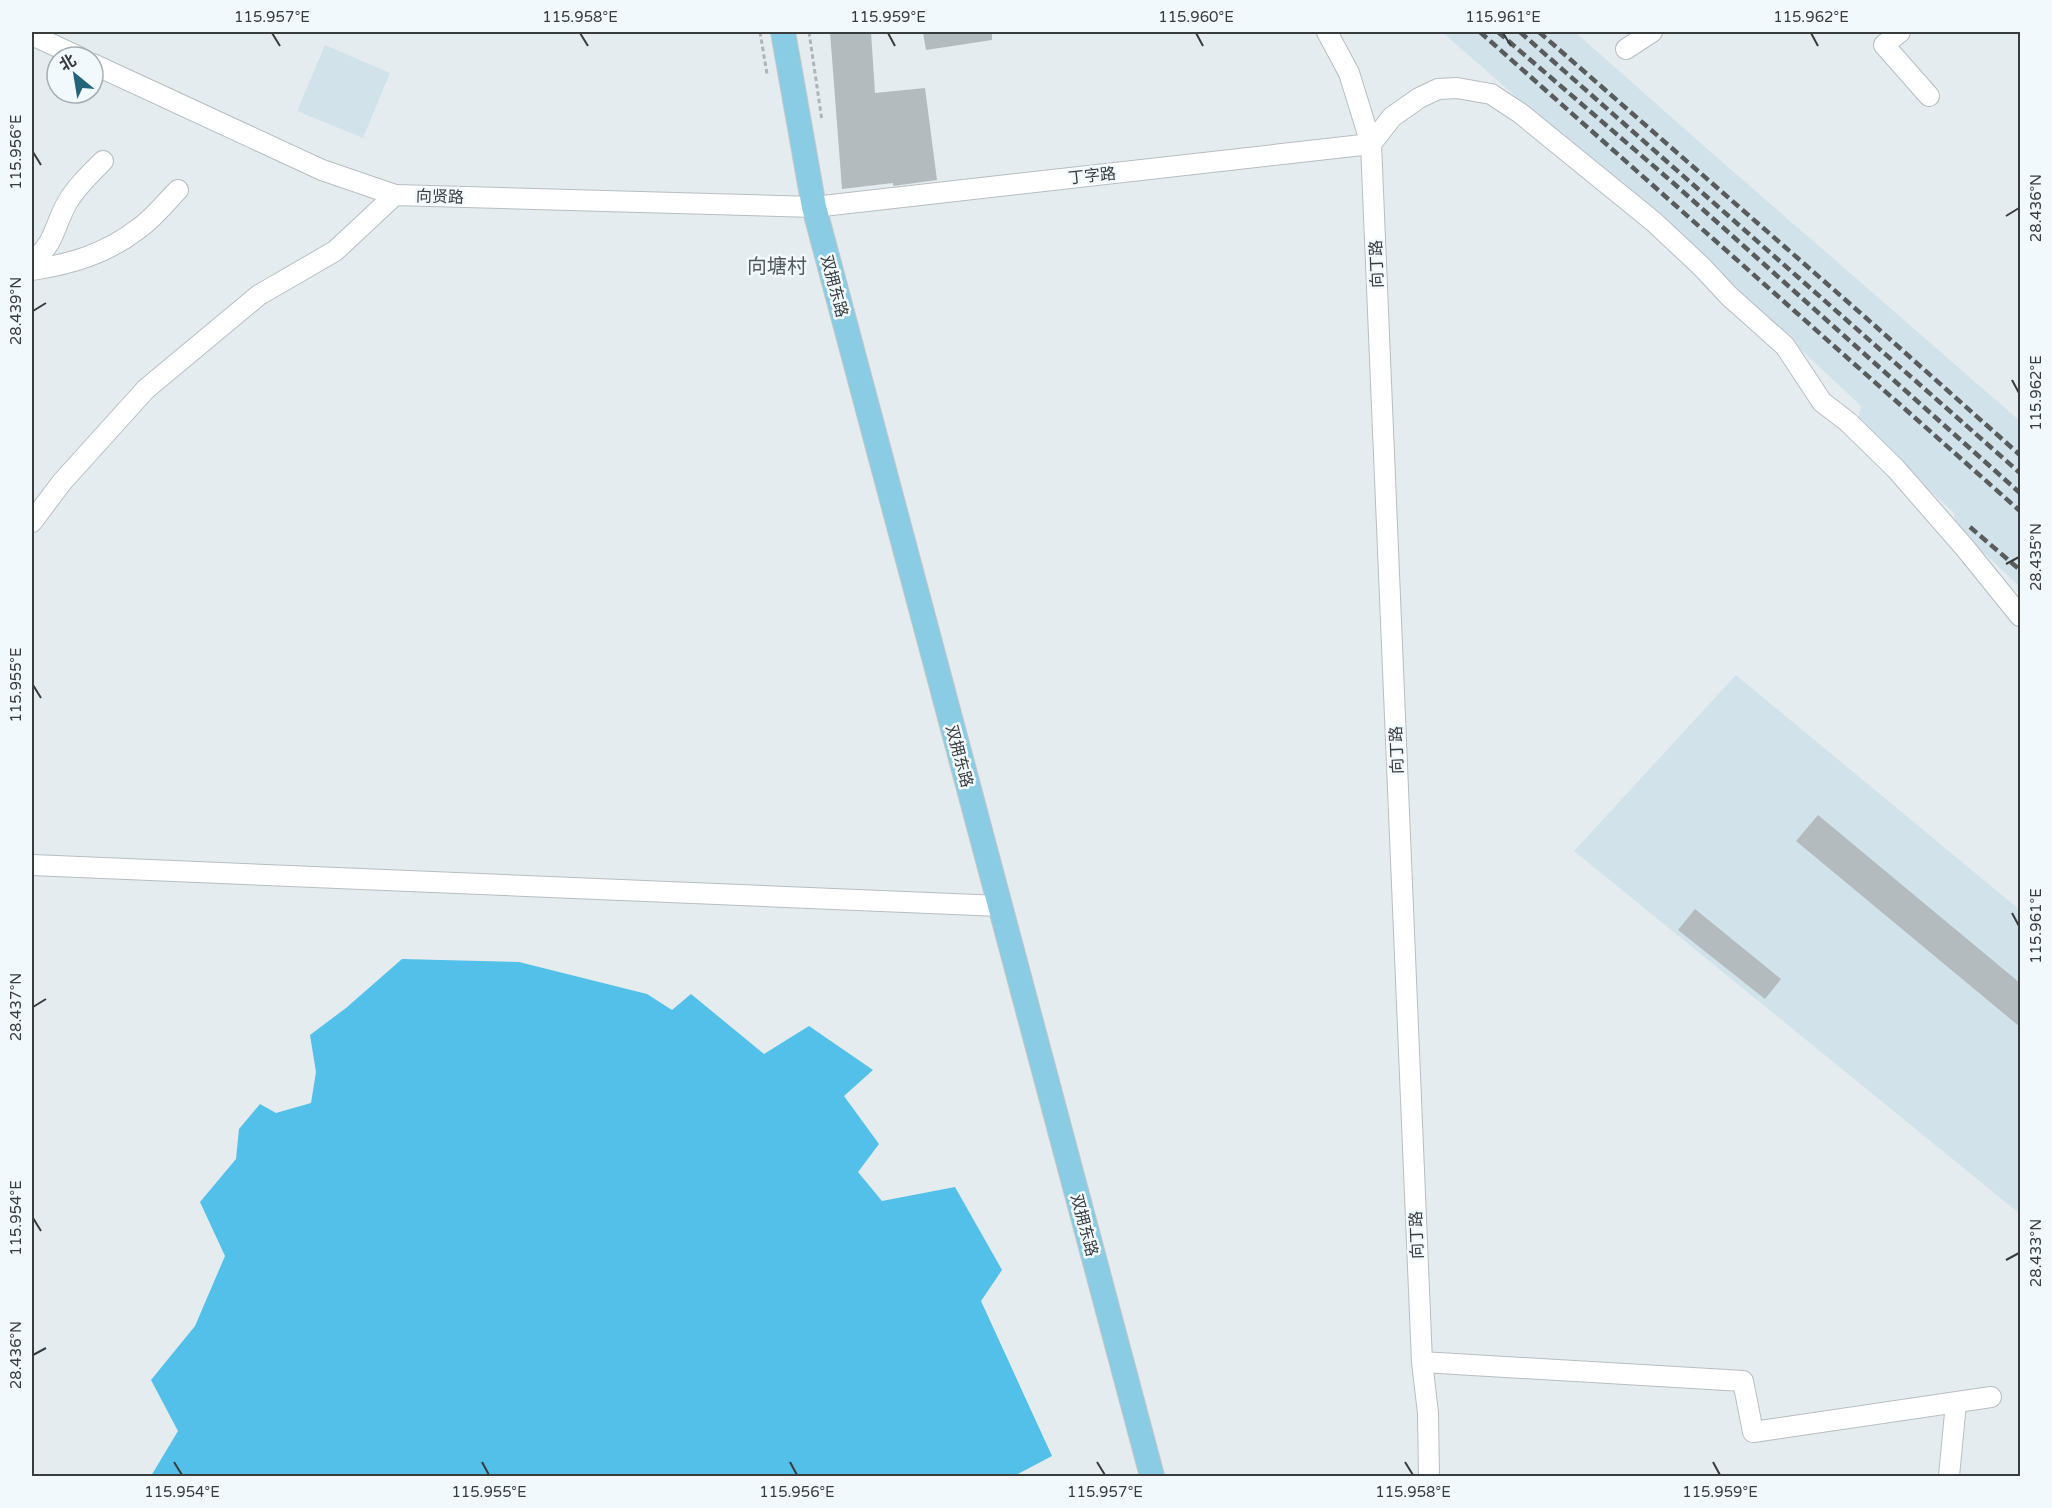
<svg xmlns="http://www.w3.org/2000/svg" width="2052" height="1508" font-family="'Varela Round','Noto Sans SC',sans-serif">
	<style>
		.built { fill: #d2e2ea }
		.water { fill: #52c0e9 }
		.building { fill: #b4bbbf }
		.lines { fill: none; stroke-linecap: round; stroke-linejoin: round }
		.minor-casing { stroke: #b7bec2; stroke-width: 22 }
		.major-casing { stroke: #c8c8c9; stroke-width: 26 }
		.path { stroke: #aeb4b7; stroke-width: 3; stroke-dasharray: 4.5 3; stroke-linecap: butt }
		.minor { stroke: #fff; stroke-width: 20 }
		.major { stroke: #8acce3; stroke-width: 24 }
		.rail { stroke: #585c5d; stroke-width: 4.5; stroke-dasharray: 9 4.5; stroke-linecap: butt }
		.ticks { fill: none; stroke: #393c3d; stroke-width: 2 }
		.labels { text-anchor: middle; stroke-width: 5; stroke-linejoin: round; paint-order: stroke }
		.street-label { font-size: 16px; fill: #393c3d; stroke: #f1f9fd }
		.quarter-label { font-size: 20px; fill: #52595c; stroke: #f1f9fd }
		.neatline { fill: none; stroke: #393c3d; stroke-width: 2 }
		.ticks-label { font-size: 15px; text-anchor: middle; fill: #393c3d }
	</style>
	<rect width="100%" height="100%" fill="#e4ecf0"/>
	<!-- built -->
	<path class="built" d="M 1442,32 L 1575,32 L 1704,146 L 2020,421 L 2020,587 L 1955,526 L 1954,513 L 1857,424 L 1861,406 L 1748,300 Z
		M 325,45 L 390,73 L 363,138 L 297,111 Z
		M 1736,675 L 2020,910 L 2020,1214 L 1574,851 Z"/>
	<!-- water -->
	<path class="water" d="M 402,959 L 519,962 L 647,994 L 672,1010 L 691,994 L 764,1054 L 809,1026 L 873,1070 L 844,1096 L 879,1144 L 858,1172 L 882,1201 L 955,1187 L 1002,1270 L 981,1301 L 1052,1456 L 1014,1476 L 151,1476 L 178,1431 L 151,1380 L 195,1326 L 225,1256 L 200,1202 L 236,1159 L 239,1129 L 260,1104 L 276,1113 L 311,1103 L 316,1072 L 310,1035 L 346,1008 Z"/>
	<!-- building -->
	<path class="building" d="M 830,32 L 871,32 L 875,93 L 925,88 L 937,180 L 893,186 L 893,183 L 842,189 Z
		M 923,32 L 992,32 L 992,40 L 926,50 Z
		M 1818,815 L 2020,983 L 2020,1027 L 1796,841 Z
		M 1695,909 L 1781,979 L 1765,999 L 1678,930 Z"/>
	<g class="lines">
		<defs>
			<path id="minor" d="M 1327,32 L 1349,73 L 1371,144 L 1422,1362 L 1428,1413 L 1429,1476
				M 1900,32 L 1884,45 L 1929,96
				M 32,35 L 79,57
				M 1626,49 L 1652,32
				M 93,64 L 322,170 L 395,195 L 814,207 L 1371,144 L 1392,117 L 1419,98 L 1438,89 L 1457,88 L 1491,94 L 1520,113 L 1654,222 L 1702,267 L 1729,296 L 1785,346 L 1822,402 L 1848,422 L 1896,469 L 1965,548 L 2020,616
				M 32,262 C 56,242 53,228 67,203 C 76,187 90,174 103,161
				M 32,270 C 71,264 106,254 138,229 C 153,219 165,203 178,190
				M 32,522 L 62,482 L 146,389 L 259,295 L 335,251 L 395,195
				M 32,865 L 1000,906
				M 1422,1362 L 1743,1381 L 1753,1432 L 1991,1397
				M 1949,1476 L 1956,1403"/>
			<path id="major" d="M 783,32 L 814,207 L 1152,1476"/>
		</defs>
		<!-- minor casing -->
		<use href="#minor" class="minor-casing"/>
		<!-- major casing -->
		<use href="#major" class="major-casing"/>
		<!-- path -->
		<path class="path" d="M 760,32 L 767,74
			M 809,32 L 822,121"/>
		<!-- minor -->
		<use href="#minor" class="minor"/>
		<!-- major -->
		<use href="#major" class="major"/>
		<!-- rail -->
		<path class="rail" d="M 1480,32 L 2020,511
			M 1498,32 L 1671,181 L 2020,493
			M 1520,32 L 2020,473
			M 1539,32 L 1865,317 L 2020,455
			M 1970,527 L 2020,570"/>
	</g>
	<!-- ticks -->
	<path class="ticks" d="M 272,33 L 280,46M 580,33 L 588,46M 888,33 L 895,46M 1196,33 L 1203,46M 1503,33 L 1511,46M 1811,33 L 1818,46M 33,152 L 41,165M 2006,216 L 2019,208M 33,311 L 46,303M 2012,380 L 2019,393M 2006,564 L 2019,557M 33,685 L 41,698M 2012,913 L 2019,926M 33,1007 L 46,999M 33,1218 L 41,1231M 2006,1260 L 2019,1253M 33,1355 L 46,1348M 174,1462 L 182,1475M 482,1462 L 489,1475M 790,1462 L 797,1475M 1097,1462 L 1105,1475M 1405,1462 L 1413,1475M 1713,1462 L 1720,1475"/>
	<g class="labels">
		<!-- street labels -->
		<g class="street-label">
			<text transform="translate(1092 175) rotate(-6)" y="6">丁字路</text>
			<text transform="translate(440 196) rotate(2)" y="6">向贤路</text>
			<text transform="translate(1376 264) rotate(-92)" y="6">向丁路</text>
			<text transform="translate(835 286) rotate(75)" y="6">双拥东路</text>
			<text transform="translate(1396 750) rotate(-92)" y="6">向丁路</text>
			<text transform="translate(960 756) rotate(75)" y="6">双拥东路</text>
			<text transform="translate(1085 1225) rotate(75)" y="6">双拥东路</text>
			<text transform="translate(1416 1235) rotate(-92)" y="6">向丁路</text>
		</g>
		<!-- quarter labels -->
		<g class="quarter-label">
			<text x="777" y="273">向塘村</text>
		</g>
	</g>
	<!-- border -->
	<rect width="2052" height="1508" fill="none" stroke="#f1f9fd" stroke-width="66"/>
	<!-- north arrow -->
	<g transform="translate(75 75) rotate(330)"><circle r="28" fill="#f1f9fd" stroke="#a7adb0" stroke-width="1.5"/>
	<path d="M0-4.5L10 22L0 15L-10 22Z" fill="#25637a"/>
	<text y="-9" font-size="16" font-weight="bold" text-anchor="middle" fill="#393c3d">北</text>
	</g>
	<rect x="33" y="33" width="1986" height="1442" class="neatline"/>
	<g class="ticks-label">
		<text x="272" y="22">115.957°E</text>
		<text x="580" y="22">115.958°E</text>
		<text x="888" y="22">115.959°E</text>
		<text x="1196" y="22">115.960°E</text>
		<text x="1503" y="22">115.961°E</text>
		<text x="1811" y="22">115.962°E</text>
		<text transform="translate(16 152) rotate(-90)" y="5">115.956°E</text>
		<text transform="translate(2036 208) rotate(-90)" y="5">28.436°N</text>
		<text transform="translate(16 311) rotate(-90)" y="5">28.439°N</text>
		<text transform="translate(2036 393) rotate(-90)" y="5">115.962°E</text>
		<text transform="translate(2036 557) rotate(-90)" y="5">28.435°N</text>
		<text transform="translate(16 685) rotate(-90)" y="5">115.955°E</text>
		<text transform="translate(2036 926) rotate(-90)" y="5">115.961°E</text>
		<text transform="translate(16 1007) rotate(-90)" y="5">28.437°N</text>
		<text transform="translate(16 1218) rotate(-90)" y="5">115.954°E</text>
		<text transform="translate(2036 1253) rotate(-90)" y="5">28.433°N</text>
		<text transform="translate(16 1355) rotate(-90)" y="5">28.436°N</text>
		<text x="182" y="1497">115.954°E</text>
		<text x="489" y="1497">115.955°E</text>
		<text x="797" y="1497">115.956°E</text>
		<text x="1105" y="1497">115.957°E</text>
		<text x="1413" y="1497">115.958°E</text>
		<text x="1720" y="1497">115.959°E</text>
	</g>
</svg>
